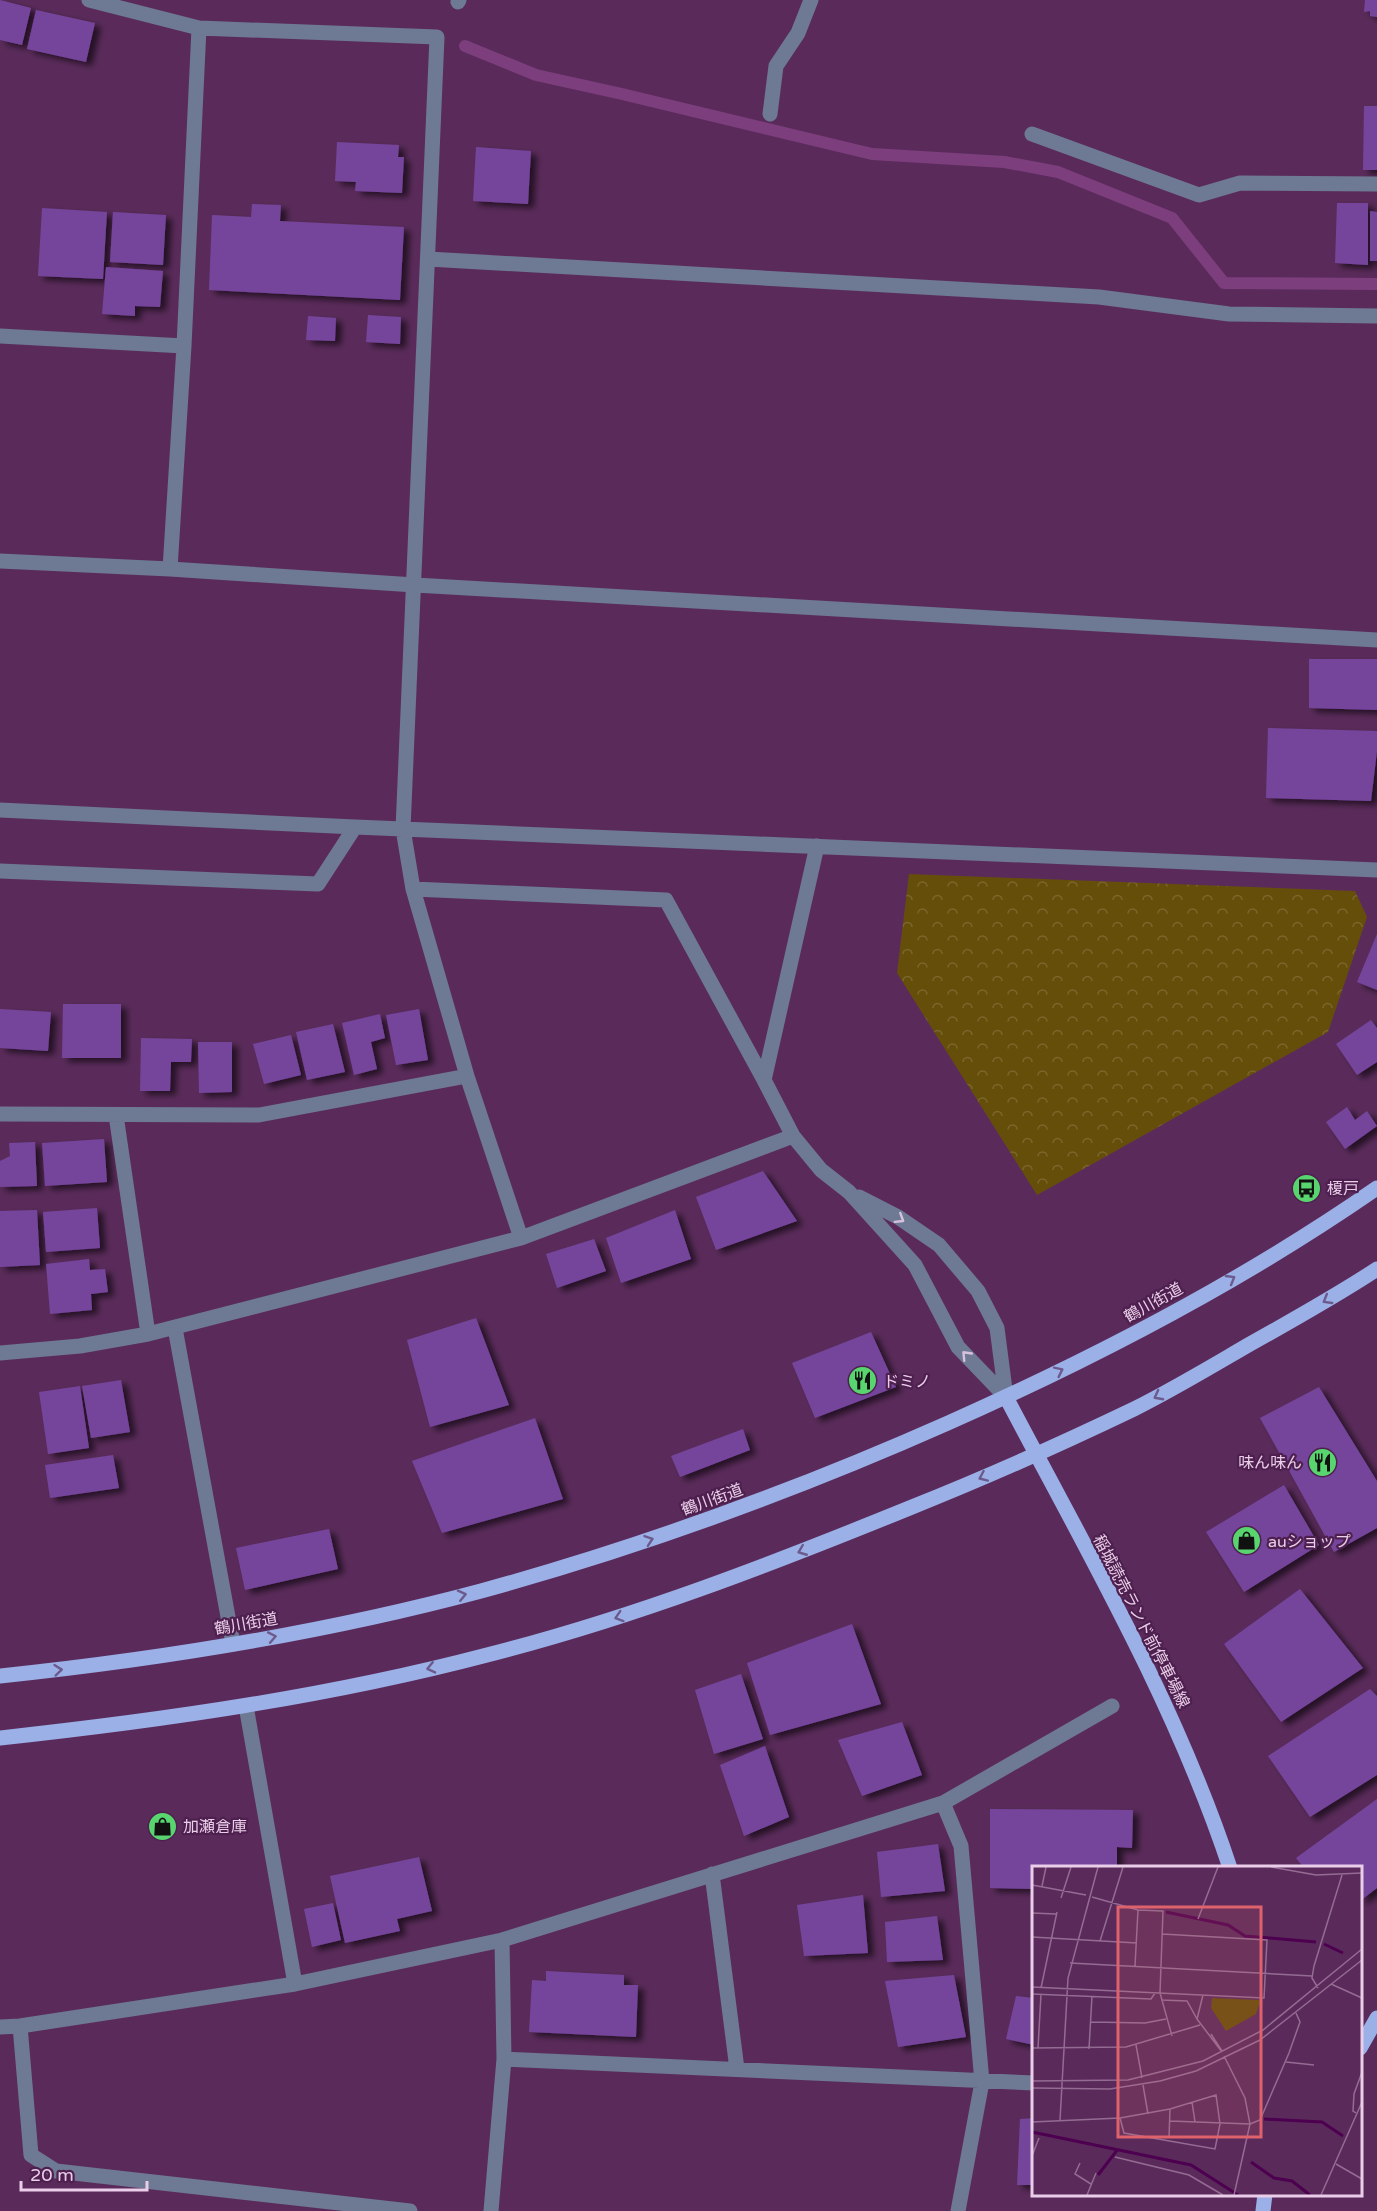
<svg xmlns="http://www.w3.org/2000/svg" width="1377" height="2211" font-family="'Varela Round','Noto Sans JP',sans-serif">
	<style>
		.park { fill: url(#park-crowns) }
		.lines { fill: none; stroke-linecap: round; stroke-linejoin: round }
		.stream { stroke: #7c3e7d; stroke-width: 12 }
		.building { fill: #75459c; filter: url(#shadow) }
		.minor { stroke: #6e7994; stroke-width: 15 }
		.major { stroke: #9ab0e7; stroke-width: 15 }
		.oneway { stroke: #d7c1dc }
		.oneway2 { stroke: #6c5a8c }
		.labels { text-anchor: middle; stroke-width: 4.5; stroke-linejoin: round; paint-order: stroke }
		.poi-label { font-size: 16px; fill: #eacee9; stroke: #4e204f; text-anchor: start }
		.street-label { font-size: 16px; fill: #eacee9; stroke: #4e204f }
		.inset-river { fill: none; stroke: #4d004f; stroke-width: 3 }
		.inset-road { fill: none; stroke: #946c93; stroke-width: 1.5 }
		.view { fill: #dd626c; fill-opacity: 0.15; stroke: #dd626c; stroke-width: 3 }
		.inset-edge { fill: none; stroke: #eacee9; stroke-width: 3 }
	</style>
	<defs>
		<pattern id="park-crowns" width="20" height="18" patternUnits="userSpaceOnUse" patternTransform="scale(1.5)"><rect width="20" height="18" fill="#654e09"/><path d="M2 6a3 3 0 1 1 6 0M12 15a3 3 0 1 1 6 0" fill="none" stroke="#7b662d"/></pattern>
		<filter id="shadow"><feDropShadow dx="6" dy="4" stdDeviation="3" flood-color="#0009"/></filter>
	</defs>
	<rect width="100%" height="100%" fill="#5a2b5a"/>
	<!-- park -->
	<path class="park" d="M 909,874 L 1355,891 L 1367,917 L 1328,1032 L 1037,1195 L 897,973 Z"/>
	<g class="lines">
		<!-- stream -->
		<path class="stream" d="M 465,46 L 536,75 L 622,94 L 872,154 L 1004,162 L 1058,172 L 1172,218 L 1224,283 L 1377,284"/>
	</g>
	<!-- building -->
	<path class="building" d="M 0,0 L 31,8 L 22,45 L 0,40 Z
		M 1365,0 L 1377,0 L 1377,17 L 1370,16 L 1370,11 L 1364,12 Z
		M 36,10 L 95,23 L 86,62 L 27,49 Z
		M 1364,106 L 1377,106 L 1377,170 L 1363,170 Z
		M 337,142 L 399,145 L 398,157 L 404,157 L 402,193 L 355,191 L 356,182 L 335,181 Z
		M 476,147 L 531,151 L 528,204 L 473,201 Z
		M 1337,203 L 1368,203 L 1368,265 L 1335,263 Z
		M 252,204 L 281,205 L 280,221 L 404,227 L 400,300 L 209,290 L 212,215 L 251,217 Z
		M 42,208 L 107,212 L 103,279 L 38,276 Z
		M 1370,211 L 1377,212 L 1377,261 L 1370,261 Z
		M 113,212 L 166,215 L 163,265 L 110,262 Z
		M 106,267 L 163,271 L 160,307 L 135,306 L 135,316 L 102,314 Z
		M 368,315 L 401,317 L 400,344 L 366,342 Z
		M 308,316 L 336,318 L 335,341 L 306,340 Z
		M 1309,659 L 1377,659 L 1377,710 L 1309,708 Z
		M 1268,728 L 1377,731 L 1377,751 L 1371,801 L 1266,798 Z
		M 1377,934 L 1377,990 L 1357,982 Z
		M 63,1004 L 121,1004 L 121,1058 L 62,1058 Z
		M 0,1009 L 51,1012 L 48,1051 L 0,1048 Z
		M 419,1009 L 428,1060 L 396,1065 L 386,1015 Z
		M 380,1014 L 385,1038 L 371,1042 L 377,1069 L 354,1075 L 342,1023 Z
		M 1371,1020 L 1377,1028 L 1377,1062 L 1357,1075 L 1336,1044 Z
		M 333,1024 L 345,1072 L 307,1080 L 296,1032 Z
		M 291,1035 L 301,1075 L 264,1084 L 253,1044 Z
		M 141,1038 L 192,1039 L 191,1062 L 171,1062 L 170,1091 L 140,1091 Z
		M 198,1042 L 232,1042 L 232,1092 L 199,1093 Z
		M 1347,1107 L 1355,1120 L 1367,1111 L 1377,1126 L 1345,1149 L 1326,1122 Z
		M 104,1139 L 107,1182 L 45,1186 L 42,1143 Z
		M 35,1142 L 37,1186 L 0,1187 L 0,1161 L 10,1156 L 9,1143 Z
		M 763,1171 L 797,1221 L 716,1250 L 696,1197 Z
		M 97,1208 L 100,1248 L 46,1252 L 43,1212 Z
		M 37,1210 L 40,1265 L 0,1267 L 0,1211 Z
		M 675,1210 L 691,1259 L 621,1283 L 606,1238 Z
		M 594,1239 L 606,1271 L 557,1288 L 546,1254 Z
		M 89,1259 L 90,1270 L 105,1269 L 108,1292 L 91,1294 L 92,1310 L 50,1314 L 46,1264 Z
		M 476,1318 L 509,1405 L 430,1427 L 407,1340 Z
		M 871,1332 L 896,1387 L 815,1418 L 792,1363 Z
		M 121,1380 L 130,1432 L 91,1438 L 82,1386 Z
		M 80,1386 L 89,1448 L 48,1454 L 39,1392 Z
		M 1319,1387 L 1377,1481 L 1377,1528 L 1334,1552 L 1260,1418 Z
		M 535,1418 L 563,1499 L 442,1533 L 412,1461 Z
		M 743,1429 L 750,1450 L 680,1477 L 671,1456 Z
		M 113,1455 L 119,1488 L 50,1498 L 45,1465 Z
		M 1284,1485 L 1319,1545 L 1244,1592 L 1206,1532 Z
		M 329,1529 L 338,1569 L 245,1590 L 236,1548 Z
		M 1300,1589 L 1363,1668 L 1281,1722 L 1224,1644 Z
		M 852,1624 L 881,1704 L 770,1735 L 747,1663 Z
		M 741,1674 L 763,1739 L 714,1754 L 695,1690 Z
		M 1370,1689 L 1377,1696 L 1377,1775 L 1310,1817 L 1268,1756 Z
		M 902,1722 L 922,1775 L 862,1796 L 838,1740 Z
		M 765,1746 L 789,1817 L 744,1836 L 720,1765 Z
		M 1377,1799 L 1377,1888 L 1360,1901 L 1360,1868 L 1304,1868 L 1296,1858 Z
		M 990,1809 L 1133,1810 L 1132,1848 L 1117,1847 L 1117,1868 L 1034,1868 L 1034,1889 L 990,1888 Z
		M 938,1844 L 945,1891 L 881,1897 L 877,1852 Z
		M 419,1857 L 432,1911 L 397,1919 L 400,1931 L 345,1943 L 330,1876 Z
		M 863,1895 L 868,1953 L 804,1956 L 797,1905 Z
		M 333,1903 L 341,1940 L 312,1947 L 304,1909 Z
		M 937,1916 L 943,1960 L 887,1962 L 885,1922 Z
		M 546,1971 L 624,1975 L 624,1985 L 638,1985 L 636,2037 L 529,2032 L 532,1980 L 546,1981 Z
		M 954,1975 L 966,2037 L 898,2047 L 885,1981 Z
		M 1016,1996 L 1034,1998 L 1034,2045 L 1006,2039 Z
		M 1034,2118 L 1034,2185 L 1017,2185 L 1020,2119 Z"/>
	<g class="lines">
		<!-- minor -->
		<path class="minor" d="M 89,0 L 199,28 L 437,37 L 403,829 L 413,889 L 467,1076 L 521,1238
			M 458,2 L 459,0
			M 770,114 L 776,66 L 798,33 L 811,0
			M 1032,134 L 1199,195 L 1240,183 L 1377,184
			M 428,259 L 1099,297 L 1229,314 L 1377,316
			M 0,336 L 184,346
			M 0,561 L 170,569 L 415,585 L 1377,640
			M 170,569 L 184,346 L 199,28
			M 0,810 L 355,827 L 1377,870
			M 817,846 L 764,1080 L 793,1136 L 821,1170 L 849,1192 L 915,1265 L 958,1347 L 1006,1397
			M 0,871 L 318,884 L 355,827
			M 413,889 L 666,900 L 764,1080
			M 0,1114 L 259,1115 L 467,1076
			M 116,1115 L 148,1334
			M 859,1197 L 898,1217 L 939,1245 L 978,1291 L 997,1328 L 1006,1397
			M 175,1328 L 233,1644
			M 0,1353 L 80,1346 L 148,1334 L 521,1238 L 793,1136
			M 246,1706 L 295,1984
			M 943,1803 L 961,1846 L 982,2082 L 958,2211
			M 712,1874 L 737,2069
			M 20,2026 L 31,2155 L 56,2171 L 410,2211
			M 0,2027 L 20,2026 L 295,1984 L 502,1940 L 943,1803 L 1112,1706
			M 504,2059 L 1034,2083
			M 491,2211 L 504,2059 L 502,1940"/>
		<!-- major -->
		<path class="major" d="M 1006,1397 C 1087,1551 1175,1702 1230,1868
			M 0,1676 C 162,1659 324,1633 481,1591 C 641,1547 797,1490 948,1423 C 1097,1357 1243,1281 1377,1188
			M 0,1738 C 164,1720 327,1697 487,1655 C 633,1618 772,1564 912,1507 C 987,1477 1061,1444 1134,1409 C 1174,1389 1212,1366 1250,1344 C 1293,1320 1336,1296 1377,1269
			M 1360,2048 L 1377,2018
			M 1263,2211 L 1265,2194"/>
	</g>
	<!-- one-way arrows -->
	<defs><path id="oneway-chevron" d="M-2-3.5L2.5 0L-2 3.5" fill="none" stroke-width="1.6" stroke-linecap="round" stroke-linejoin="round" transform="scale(1.5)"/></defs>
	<g class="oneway">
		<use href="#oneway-chevron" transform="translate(900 1219) rotate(32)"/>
		<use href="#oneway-chevron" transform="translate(966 1355) rotate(-134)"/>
	</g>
	<g class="oneway2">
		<use href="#oneway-chevron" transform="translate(1231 1279) rotate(-30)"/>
		<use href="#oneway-chevron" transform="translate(1327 1300) rotate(149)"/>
		<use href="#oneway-chevron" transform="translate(1059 1371) rotate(-26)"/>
		<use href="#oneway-chevron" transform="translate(1158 1396) rotate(152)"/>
		<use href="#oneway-chevron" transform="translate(983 1477) rotate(156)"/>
		<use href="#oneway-chevron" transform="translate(649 1540) rotate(-19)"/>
		<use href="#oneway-chevron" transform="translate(802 1551) rotate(158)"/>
		<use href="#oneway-chevron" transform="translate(462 1595) rotate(-13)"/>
		<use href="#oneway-chevron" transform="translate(619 1617) rotate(162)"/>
		<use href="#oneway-chevron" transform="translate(272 1637) rotate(-11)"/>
		<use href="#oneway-chevron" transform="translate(431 1668) rotate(167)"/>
		<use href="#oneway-chevron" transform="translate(58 1670) rotate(-6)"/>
	</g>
	<!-- icons -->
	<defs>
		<symbol id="bus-disc" viewBox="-11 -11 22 22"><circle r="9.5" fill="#59d56f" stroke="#4e204f"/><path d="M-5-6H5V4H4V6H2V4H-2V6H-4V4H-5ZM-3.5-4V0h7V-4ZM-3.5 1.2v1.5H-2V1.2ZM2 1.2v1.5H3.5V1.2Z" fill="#111"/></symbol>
		<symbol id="restaurant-disc" viewBox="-11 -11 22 22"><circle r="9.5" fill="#59d56f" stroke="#4e204f"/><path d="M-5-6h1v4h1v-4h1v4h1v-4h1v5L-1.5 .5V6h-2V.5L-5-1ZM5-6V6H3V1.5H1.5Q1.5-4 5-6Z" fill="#111"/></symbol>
		<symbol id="shop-disc" viewBox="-11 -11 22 22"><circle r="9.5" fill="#59d56f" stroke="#4e204f"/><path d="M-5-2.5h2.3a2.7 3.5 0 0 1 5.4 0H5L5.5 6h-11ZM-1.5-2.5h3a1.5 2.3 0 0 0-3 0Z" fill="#111"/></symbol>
	</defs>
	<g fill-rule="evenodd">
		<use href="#bus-disc" x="1290" y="1172" width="33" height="33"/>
		<use href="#restaurant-disc" x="846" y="1364" width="33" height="33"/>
		<use href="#restaurant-disc" x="1306" y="1446" width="33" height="33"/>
		<use href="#shop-disc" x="1230" y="1524" width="33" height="33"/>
		<use href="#shop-disc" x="146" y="1810" width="33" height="33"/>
	</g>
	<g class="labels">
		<!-- poi labels -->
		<g class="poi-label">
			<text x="1327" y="1194">榎戸</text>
			<text x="883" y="1387">ドミノ</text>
			<text x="1302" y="1468" text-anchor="end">味ん味ん</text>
			<text x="1268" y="1547">auショップ</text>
			<text x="183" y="1832">加瀬倉庫</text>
		</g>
		<!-- street labels -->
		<g class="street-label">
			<text transform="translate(1153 1302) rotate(-29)" y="6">鶴川街道</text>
			<text transform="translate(712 1499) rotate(-20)" y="6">鶴川街道</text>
			<text transform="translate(1142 1621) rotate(63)" y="6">稲城読売ランド前停車場線</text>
			<text transform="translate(246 1623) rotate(-10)" y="6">鶴川街道</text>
		</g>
	</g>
	<!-- overview -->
	<g transform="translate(1032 1866)">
		<rect width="330" height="330" fill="#5a2b5a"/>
		<path d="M 180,132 L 227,134 L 228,136 L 224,148 L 194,165 L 179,142 Z" fill="#654e09"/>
		<path class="inset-river" d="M 134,46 L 196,59 L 213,70 L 284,76M 292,78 L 311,87M 232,253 L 290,256 L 311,270M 0,266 L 159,299 L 206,329M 219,296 L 242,312 L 260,315 L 278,329M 66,309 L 86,283"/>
		<path class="inset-road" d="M 239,1 L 284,9 L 330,7M 0,19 L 54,29M 10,20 L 14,1M 60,31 L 106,44 L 131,45 L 128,127 L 140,170M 29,32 L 39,1M 0,47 L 24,48M 166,53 L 186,1M 0,71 L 105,77M 68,75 L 91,1M 38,97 L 280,110M 103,100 L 106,44M 299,118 L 330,132M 0,121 L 232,132 L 235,74 L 130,68M 9,122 L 25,46M 286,122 L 280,112 L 282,100 L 310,9M 0,128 L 119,133 L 123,127M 171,129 L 165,153 L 190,186M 129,134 L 155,135 L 165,153M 59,156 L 113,157 L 134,153M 179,168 L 190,185M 104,179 L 110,212M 0,182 L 94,181 L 168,159M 6,182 L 9,128M 57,183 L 60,130M 192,190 L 213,232 L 218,258 L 202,329M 254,196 L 282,199M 0,215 L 96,214 L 171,195 L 231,164 L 330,83M 111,219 L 116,248M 0,222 L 78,223 L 128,215 L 164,205 L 228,174 L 330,94M 160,236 L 163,256M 324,247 L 321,245 L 322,228 L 330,206M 28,254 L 36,112 L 66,1M 138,255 L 218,258M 0,256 L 88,252 L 138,243 L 184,229 L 188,258 L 183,283 L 92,267 L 88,252M 218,258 L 228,254 L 257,187 L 268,156 L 264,147M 137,272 L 138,243M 0,290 L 7,272M 83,291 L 157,309 L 191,329M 48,297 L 43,308 L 59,318M 304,298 L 330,313M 55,329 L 64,307M 289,329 L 330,236"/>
		<path class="view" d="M 86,41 L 229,41 L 229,271 L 86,271 Z"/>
		<rect width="330" height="330" class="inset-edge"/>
	</g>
	<!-- scale -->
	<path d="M21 2181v9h126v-9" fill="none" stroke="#eacee9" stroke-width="3"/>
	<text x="30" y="2181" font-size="18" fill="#eacee9" stroke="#4e204f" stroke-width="4.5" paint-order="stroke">20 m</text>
</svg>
